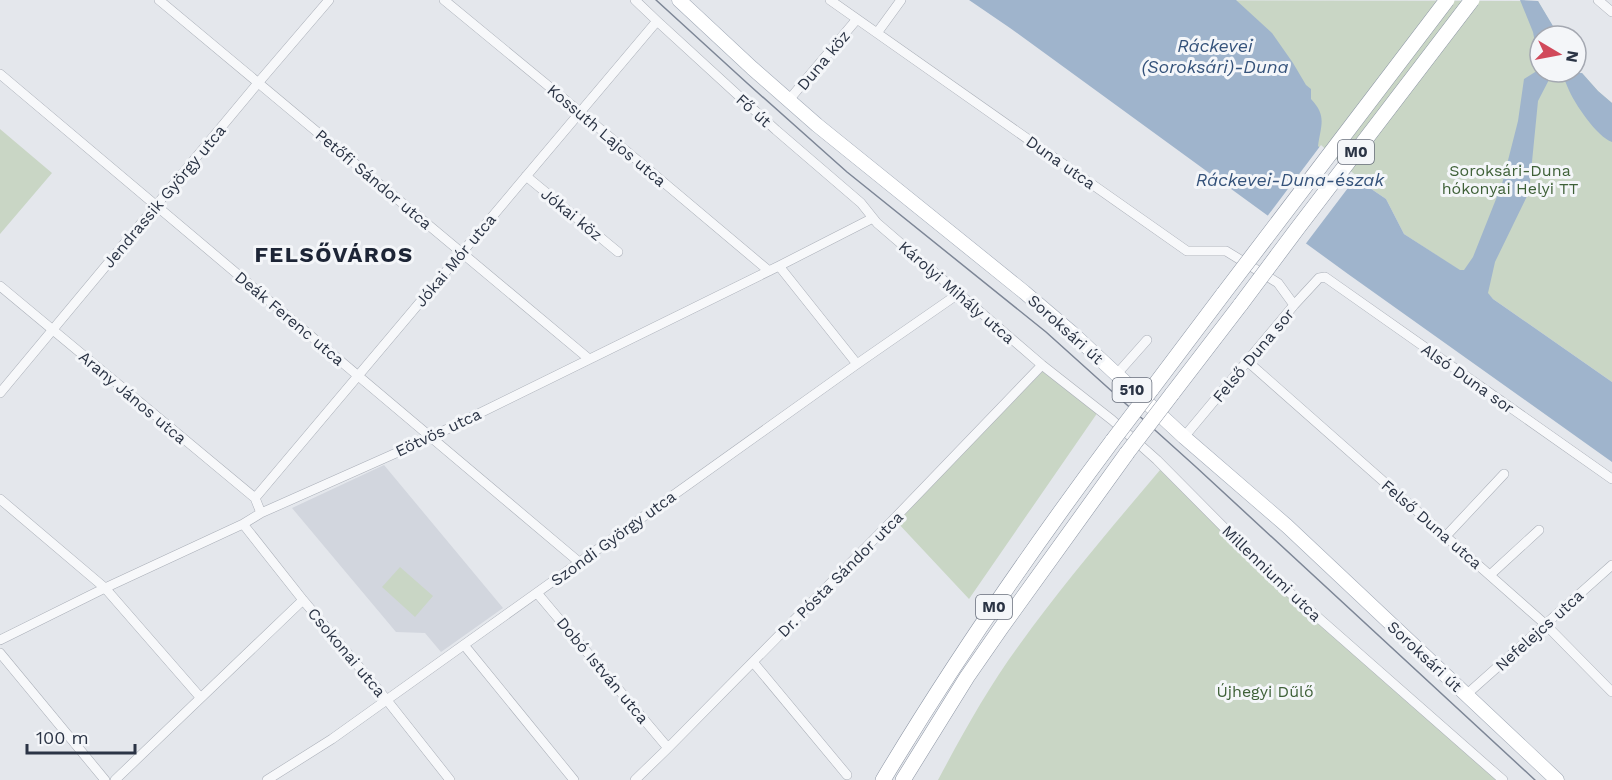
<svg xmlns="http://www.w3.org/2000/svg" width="1612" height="780" font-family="'Work Sans',sans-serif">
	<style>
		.built { fill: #d2d6de }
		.green { fill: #c9d6c5 }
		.water { fill: #9fb4cc }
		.pier { fill: #e4e7ec }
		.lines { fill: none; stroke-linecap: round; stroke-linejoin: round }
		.minor-casing { stroke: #a9aeb7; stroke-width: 10 }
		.primary-casing { stroke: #a3abb8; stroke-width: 15 }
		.trunk-casing { stroke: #8b94a3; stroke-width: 16 }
		.minor { stroke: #f7f8fa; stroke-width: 9 }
		.primary { stroke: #fff; stroke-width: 14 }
		.trunk { stroke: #fff; stroke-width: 15 }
		.tram { stroke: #7d8696; stroke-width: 1.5 }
		.trunk-bridge-casing { stroke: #8b94a3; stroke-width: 16; stroke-linecap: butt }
		.trunk-bridge { stroke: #fff; stroke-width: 15 }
		.labels { text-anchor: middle; stroke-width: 6; stroke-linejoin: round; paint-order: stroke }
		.shield { fill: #f4f6f9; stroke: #676e7b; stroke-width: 1.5 }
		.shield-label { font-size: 15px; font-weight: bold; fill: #2b3445 }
		.street-label { font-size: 16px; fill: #2b3445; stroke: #f4f6f9 }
		.park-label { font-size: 16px; fill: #3f6138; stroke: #f4f6f9 }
		.water-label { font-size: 18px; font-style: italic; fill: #34527a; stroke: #f4f6f9 }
		.district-label { font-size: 22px; font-weight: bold; letter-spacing: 1.5px; fill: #1d2536; stroke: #f4f6f9 }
	</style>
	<rect width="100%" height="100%" fill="#e4e7ec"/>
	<!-- built -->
	<path class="built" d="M 384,465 L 503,608 L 441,652 L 425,633 L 396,632 L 292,508 Z"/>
	<!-- green -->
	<path class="green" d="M 1085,0 L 1538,1 L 1553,27 L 1556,36 L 1540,36 L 1540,72 L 1582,73 L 1598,91 L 1612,103 L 1612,382 L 1493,299 L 1464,270 L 1459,270 L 1404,234 L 1386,199 L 1342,169 L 1317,146 L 1319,135 Z
		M 0,129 L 52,173 L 0,234 Z
		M 1044,370 L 1098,412 L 969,599 L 896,521 Z
		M 1160,470 L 1272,580 L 1498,780 L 938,780 C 963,733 989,686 1020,644 C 1064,583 1112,527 1160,470 Z
		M 400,567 L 433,596 L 415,617 L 382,587 Z"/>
	<!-- water -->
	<path class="water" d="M 969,0 L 1236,0 L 1272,33 L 1293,63 L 1306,85 L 1311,89 L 1311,99 C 1327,116 1321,125 1318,146 L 1342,169 L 1386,199 L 1404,234 L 1460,270 L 1464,270 L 1473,257 L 1502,184 L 1518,121 L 1524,79 L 1540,69 L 1533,32 L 1520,0 L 1538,1 L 1553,26 L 1556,36 L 1540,36 L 1540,72 L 1553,72 L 1538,101 L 1529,192 L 1495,262 L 1488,293 L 1493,299 L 1612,382 L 1612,462 L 1348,274 L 1010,28 Z
		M 1559,72 L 1582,73 L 1598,91 L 1612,103 L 1612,142 C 1597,137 1574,103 1568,88 C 1565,81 1564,77 1559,72 Z"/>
	<!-- pier -->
	<path class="pier" d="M 1321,145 L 1344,166 L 1357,176 L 1304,246 L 1266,218 Z"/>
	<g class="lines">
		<defs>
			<path id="minor" d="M 159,0 L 589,359
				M 444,0 L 580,112 L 769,271
				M 635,0 L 657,21 L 776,130 L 861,203 L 877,223 L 1042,365 L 1112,420 L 1157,460 L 1280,584 L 1503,780
				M 830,0 L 1187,251 L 1226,251 L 1278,283 L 1294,305
				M 1598,0 L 1612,12
				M 877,33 L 901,0
				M 0,74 L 579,562
				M 788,101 L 857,19
				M 526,176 L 618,252
				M 779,266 L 857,364
				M 0,286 L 255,498 L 261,513
				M 1247,361 L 1545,624 L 1612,692
				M 1116,375 L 1147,340
				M 0,393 L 258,83 L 329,0
				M 1184,437 L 1294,305 L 1319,278 L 1325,277 L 1612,479
				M 255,498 L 657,21
				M 0,499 L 105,588 L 200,697
				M 243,524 L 303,600 L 386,699 L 450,780
				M 1446,536 L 1504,474
				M 1490,575 L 1539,530
				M 537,593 L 668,748
				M 0,640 L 105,588 L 243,524 L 261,513 L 423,441 L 779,266 L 873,218
				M 464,645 L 574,780
				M 0,653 L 105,780
				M 753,662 L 847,775
				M 1466,695 L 1612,565
				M 115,780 L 303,600
				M 267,780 L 332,739 L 857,364 L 958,294
				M 635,780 L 668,748 L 891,522 L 1042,365"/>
			<path id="primary" d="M 679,0 L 752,68 L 817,125 L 1024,292 L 1071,332 L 1184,437 L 1287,526 L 1557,780"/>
			<path id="trunk" d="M 1151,390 L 1224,293
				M 1172,394 L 1241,304
				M 883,780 C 953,663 1031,550 1113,440
				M 903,780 L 967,677 L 1001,628 L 1127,453"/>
		</defs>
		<!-- minor casing -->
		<use href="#minor" class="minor-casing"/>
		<!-- primary casing -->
		<use href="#primary" class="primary-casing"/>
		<!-- trunk casing -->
		<use href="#trunk" class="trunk-casing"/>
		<!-- minor -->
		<use href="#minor" class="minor"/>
		<!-- primary -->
		<use href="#primary" class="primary"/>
		<!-- trunk -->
		<use href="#trunk" class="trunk"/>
		<!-- tram -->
		<path class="tram" d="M 656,0 L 747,83 L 847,172 L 1046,332 L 1196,467 L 1535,780"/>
		<defs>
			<path id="trunk-bridge" d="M 1224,293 L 1447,0
				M 1241,304 L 1297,229 L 1472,0
				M 1113,440 L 1151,390
				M 1127,453 L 1172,394"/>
		</defs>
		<!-- trunk-bridge casing -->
		<use href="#trunk-bridge" class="trunk-bridge-casing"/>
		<!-- trunk-bridge -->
		<use href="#trunk-bridge" class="trunk-bridge"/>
	</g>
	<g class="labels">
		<!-- shield labels -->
		<g class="shield">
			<rect x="1338" y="140" width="36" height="24" rx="4.5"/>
			<rect x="1112.5" y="378" width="39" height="24" rx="4.5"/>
			<rect x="976" y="595" width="36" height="24" rx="4.5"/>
		</g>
		<g class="shield-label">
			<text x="1356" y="157">M0</text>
			<text x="1132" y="395">510</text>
			<text x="994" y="612">M0</text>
		</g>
		<!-- street labels -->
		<g class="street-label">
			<text transform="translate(823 60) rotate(-50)" y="6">Duna köz</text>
			<text transform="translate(754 110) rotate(42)" y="6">Fő út</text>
			<text transform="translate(607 135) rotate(40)" y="6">Kossuth Lajos utca</text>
			<text transform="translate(1061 162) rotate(35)" y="6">Duna utca</text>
			<text transform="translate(374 179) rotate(40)" y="6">Petőfi Sándor utca</text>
			<text transform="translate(164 196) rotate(-50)" y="6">Jendrassik György utca</text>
			<text transform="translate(572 214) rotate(39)" y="6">Jókai köz</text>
			<text transform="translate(455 260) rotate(-50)" y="6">Jókai Mór utca</text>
			<text transform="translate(957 292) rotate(41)" y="6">Károlyi Mihály utca</text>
			<text transform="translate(290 318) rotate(40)" y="6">Deák Ferenc utca</text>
			<text transform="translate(1066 329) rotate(42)" y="6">Soroksári út</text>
			<text transform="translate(1253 355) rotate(-50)" y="6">Felső Duna sor</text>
			<text transform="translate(1468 378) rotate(35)" y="6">Alsó Duna sor</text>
			<text transform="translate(133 397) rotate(40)" y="6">Arany János utca</text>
			<text transform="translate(438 432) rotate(-25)" y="6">Eötvös utca</text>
			<text transform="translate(1432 524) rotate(41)" y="6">Felső Duna utca</text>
			<text transform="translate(613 538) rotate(-36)" y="6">Szondi György utca</text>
			<text transform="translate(1272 573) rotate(44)" y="6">Millenniumi utca</text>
			<text transform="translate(840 574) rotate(-45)" y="6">Dr. Pósta Sándor utca</text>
			<text transform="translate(1539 630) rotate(-42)" y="6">Nefelejcs utca</text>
			<text transform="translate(347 652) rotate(50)" y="6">Csokonai utca</text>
			<text transform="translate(1425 656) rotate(43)" y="6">Soroksári út</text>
			<text transform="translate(603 670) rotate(50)" y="6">Dobó István utca</text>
		</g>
		<!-- park labels -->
		<g class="park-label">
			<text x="1510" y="176">Soroksári-Duna<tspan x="1510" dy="18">hókonyai Helyi TT</tspan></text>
			<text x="1265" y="697">Újhegyi Dűlő</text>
		</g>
		<!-- water labels -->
		<g class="water-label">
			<text x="1215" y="52">Ráckevei<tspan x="1215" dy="21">(Soroksári)-Duna</tspan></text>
			<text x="1290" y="186">Ráckevei-Duna-észak</text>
		</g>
		<!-- district labels -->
		<g class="district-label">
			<text x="334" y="262">FELSŐVÁROS</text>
		</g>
	</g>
	<!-- north arrow -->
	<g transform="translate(1558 54) rotate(100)"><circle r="28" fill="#f4f6f9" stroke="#a4a8b1" stroke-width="1.5"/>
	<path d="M0-4.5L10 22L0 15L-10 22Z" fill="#d1495b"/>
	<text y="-9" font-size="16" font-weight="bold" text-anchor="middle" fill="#2b3445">N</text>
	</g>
	<!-- scale -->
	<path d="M27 744v9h108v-9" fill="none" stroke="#2b3445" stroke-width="3"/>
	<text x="36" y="744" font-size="18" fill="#2b3445" stroke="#f4f6f9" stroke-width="4.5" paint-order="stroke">100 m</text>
</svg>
